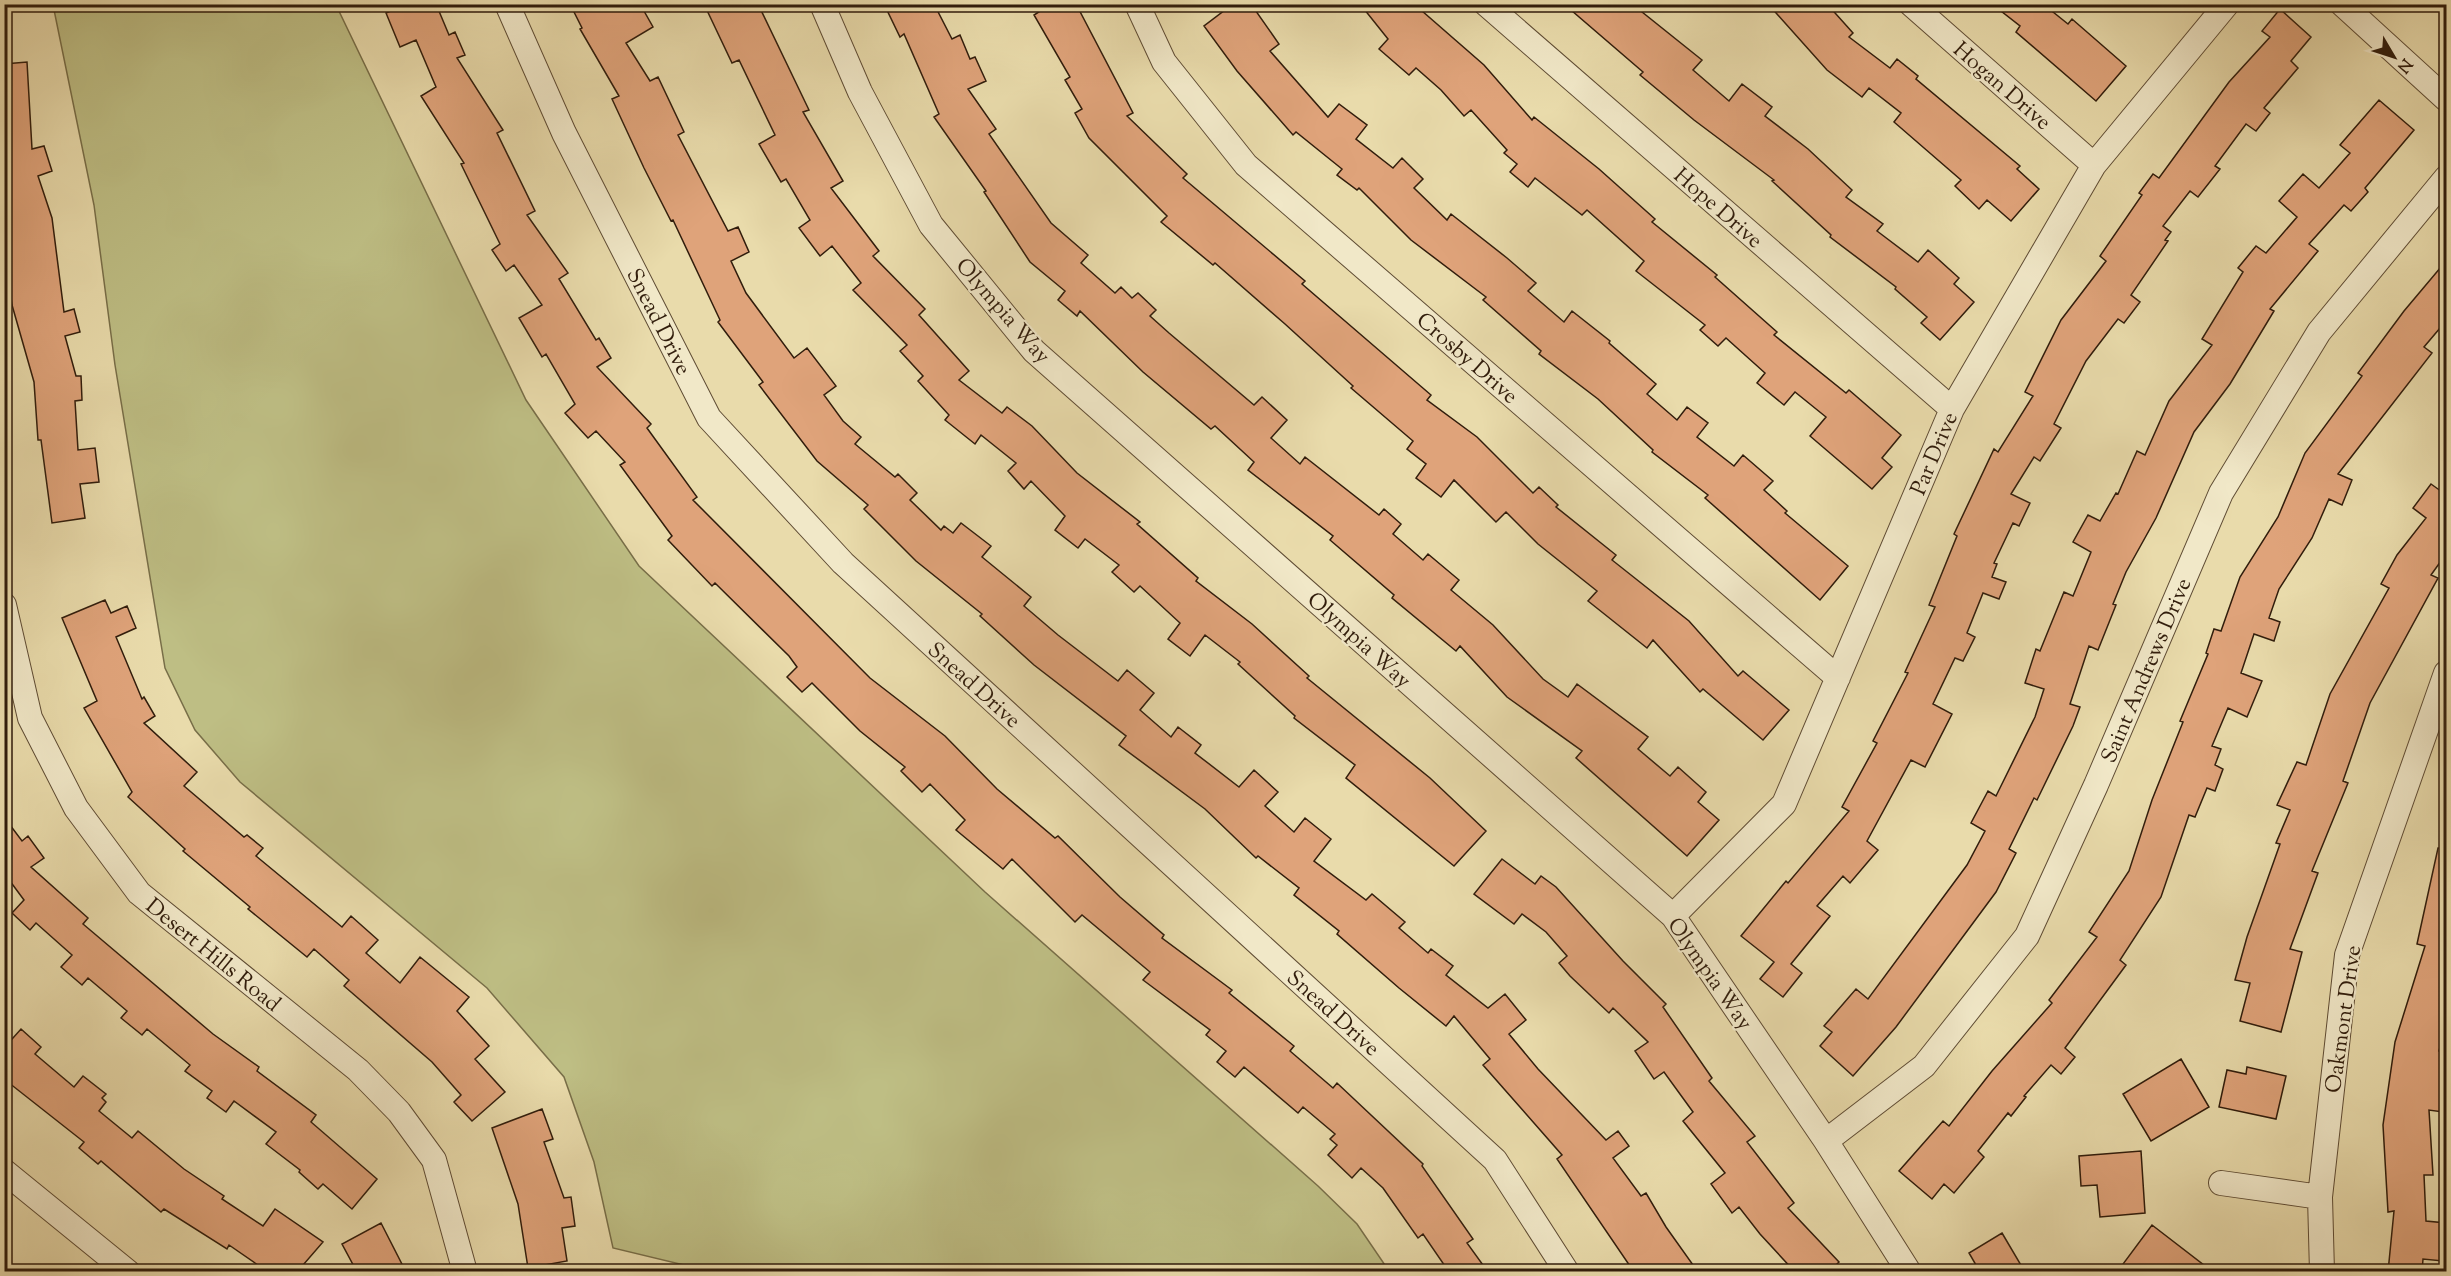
<svg xmlns="http://www.w3.org/2000/svg" width="2451" height="1276" font-family="'Sorts Mill Goudy',serif">
	<style>
		.green { fill: #bebe84; stroke: #786e48; stroke-width: 1.5 }
		.building { fill: #dfa37a; stroke: #311d0c; stroke-width: 1.5 }
		.lines { fill: none; stroke-linecap: round; stroke-linejoin: round }
		.minor-casing { stroke: #5f4c34; stroke-width: 26 }
		.minor { stroke: #f1e8c8; stroke-width: 24 }
		.labels { text-anchor: middle; stroke-width: 4.5; stroke-linejoin: round; paint-order: stroke }
		.street-label { font-size: 22px; fill: #311d0c; stroke: #f1e8c8 }
	</style>
	<rect width="100%" height="100%" fill="#e9dbab"/>
	<filter id="stains"><feTurbulence type="fractalNoise" baseFrequency=".00333" numOctaves="4"/><feColorMatrix values="0 0 0 0 .2 0 0 0 0 .09 0 0 0 0 .02 0 0 0 .5 -.17"/></filter>
	<radialGradient id="worn" r=".72"><stop offset=".6" stop-color="#630" stop-opacity="0"/><stop offset="1" stop-color="#630" stop-opacity=".3"/></radialGradient>
	<!-- green -->
	<path class="green" d="M 53,5 L 336,5 L 526,400 L 639,566 L 985,892 L 1318,1186 L 1357,1224 L 1389,1271 L 713,1272 L 613,1248 L 594,1162 L 564,1077 L 487,988 L 240,782 L 195,730 L 165,668 L 115,365 L 94,205 Z"/>
	<!-- building -->
	<path class="building" d="M 407,4 L 436,4 L 449,35 L 455,32 L 465,55 L 457,58 L 503,130 L 497,133 L 535,211 L 527,215 L 568,273 L 559,279 L 596,340 L 599,338 L 611,358 L 597,367 L 651,424 L 647,428 L 697,497 L 693,500 L 870,678 L 945,736 L 997,789 L 1055,838 L 1058,836 L 1120,897 L 1164,935 L 1162,938 L 1232,990 L 1229,993 L 1294,1046 L 1290,1051 L 1333,1088 L 1337,1083 L 1423,1164 L 1422,1166 L 1473,1239 L 1467,1243 L 1488,1272 L 1449,1272 L 1423,1234 L 1418,1238 L 1383,1188 L 1361,1168 L 1352,1178 L 1328,1155 L 1337,1145 L 1330,1139 L 1335,1134 L 1303,1107 L 1298,1113 L 1244,1067 L 1235,1077 L 1217,1062 L 1226,1051 L 1206,1035 L 1210,1030 L 1143,980 L 1150,972 L 1082,915 L 1075,922 L 1012,859 L 1003,869 L 956,830 L 965,820 L 930,784 L 922,792 L 901,771 L 905,767 L 860,731 L 812,683 L 802,692 L 787,677 L 797,667 L 789,656 L 715,583 L 712,586 L 668,540 L 672,536 L 620,465 L 625,462 L 596,431 L 588,438 L 565,413 L 575,404 L 546,354 L 542,357 L 519,318 L 542,305 L 514,265 L 506,271 L 492,250 L 500,244 L 461,164 L 464,163 L 421,96 L 436,87 L 416,40 L 400,47 L 386,13 Z
		M 570,4 L 640,4 L 653,27 L 626,43 L 650,81 L 658,77 L 684,132 L 678,135 L 728,231 L 738,227 L 749,252 L 731,261 L 746,293 L 794,358 L 807,348 L 836,386 L 824,395 L 843,421 L 861,437 L 855,444 L 895,477 L 898,474 L 917,493 L 910,500 L 941,530 L 944,526 L 953,533 L 961,523 L 991,546 L 982,557 L 1031,597 L 1024,606 L 1058,635 L 1118,681 L 1127,670 L 1154,693 L 1140,710 L 1171,737 L 1178,727 L 1201,745 L 1195,753 L 1239,787 L 1254,770 L 1278,792 L 1265,806 L 1294,832 L 1305,818 L 1331,839 L 1314,861 L 1366,900 L 1372,894 L 1405,922 L 1399,928 L 1428,953 L 1431,949 L 1453,966 L 1446,975 L 1488,1008 L 1505,994 L 1526,1020 L 1509,1034 L 1538,1069 L 1606,1140 L 1618,1131 L 1629,1146 L 1613,1158 L 1641,1196 L 1646,1193 L 1666,1227 L 1698,1272 L 1634,1272 L 1557,1159 L 1562,1155 L 1483,1065 L 1490,1059 L 1454,1016 L 1446,1026 L 1399,988 L 1337,934 L 1339,931 L 1294,895 L 1299,888 L 1258,856 L 1256,858 L 1205,809 L 1119,745 L 1126,736 L 1034,665 L 980,616 L 982,614 L 916,561 L 864,509 L 868,505 L 817,461 L 759,385 L 763,382 L 718,322 L 720,320 L 673,220 L 671,221 L 644,168 L 612,99 L 619,96 L 580,29 L 582,28 Z
		M 704,4 L 758,4 L 809,110 L 803,112 L 843,181 L 831,188 L 879,251 L 873,256 L 925,309 L 919,315 L 969,371 L 959,380 L 1002,413 L 1007,407 L 1032,426 L 1077,473 L 1140,522 L 1137,524 L 1198,578 L 1196,581 L 1252,624 L 1309,676 L 1307,678 L 1430,778 L 1486,831 L 1454,866 L 1346,778 L 1355,765 L 1294,718 L 1295,716 L 1238,664 L 1240,662 L 1205,635 L 1190,656 L 1168,639 L 1180,623 L 1140,586 L 1134,592 L 1112,572 L 1119,565 L 1085,539 L 1078,548 L 1055,530 L 1065,516 L 1031,481 L 1024,489 L 1008,471 L 1016,463 L 981,435 L 975,444 L 945,420 L 949,415 L 918,381 L 923,376 L 900,351 L 907,345 L 853,290 L 861,283 L 832,246 L 820,256 L 799,228 L 810,220 L 786,179 L 781,182 L 759,144 L 775,135 L 739,60 L 732,63 Z
		M 884,4 L 934,4 L 952,39 L 960,35 L 970,59 L 975,57 L 986,81 L 968,89 L 996,129 L 989,134 L 1051,223 L 1088,255 L 1081,263 L 1115,293 L 1121,287 L 1132,298 L 1138,293 L 1156,310 L 1150,316 L 1169,333 L 1254,405 L 1262,397 L 1287,420 L 1271,438 L 1300,464 L 1305,457 L 1379,515 L 1384,509 L 1401,524 L 1393,534 L 1423,560 L 1428,554 L 1459,580 L 1451,590 L 1493,625 L 1543,679 L 1568,697 L 1577,684 L 1648,737 L 1638,749 L 1670,776 L 1678,767 L 1706,792 L 1698,802 L 1719,820 L 1687,856 L 1576,758 L 1582,751 L 1507,697 L 1460,646 L 1456,651 L 1392,598 L 1394,595 L 1330,540 L 1333,536 L 1248,470 L 1254,462 L 1215,426 L 1211,429 L 1143,372 L 1080,311 L 1077,316 L 1058,300 L 1065,291 L 1030,262 L 984,192 L 986,191 L 934,117 L 939,114 L 904,34 L 900,37 Z
		M 1051,4 L 1076,4 L 1133,113 L 1127,116 L 1187,174 L 1183,178 L 1305,281 L 1302,284 L 1431,395 L 1427,400 L 1477,437 L 1533,493 L 1539,487 L 1558,505 L 1556,507 L 1616,555 L 1612,560 L 1689,621 L 1738,676 L 1743,671 L 1789,710 L 1763,740 L 1703,689 L 1700,692 L 1653,640 L 1647,648 L 1588,601 L 1597,591 L 1538,544 L 1506,512 L 1496,522 L 1454,480 L 1441,497 L 1416,478 L 1426,464 L 1407,449 L 1413,441 L 1351,388 L 1353,386 L 1285,324 L 1215,263 L 1213,265 L 1161,222 L 1167,216 L 1089,138 L 1075,113 L 1082,109 L 1065,80 L 1070,77 L 1034,15 Z
		M 1233,4 L 1251,4 L 1279,44 L 1270,51 L 1328,117 L 1339,104 L 1367,125 L 1356,139 L 1393,168 L 1402,158 L 1423,179 L 1414,188 L 1447,220 L 1451,214 L 1507,258 L 1536,283 L 1528,291 L 1564,322 L 1572,311 L 1610,341 L 1609,343 L 1656,384 L 1647,394 L 1677,420 L 1687,407 L 1708,423 L 1697,437 L 1734,466 L 1743,455 L 1773,481 L 1764,490 L 1787,511 L 1785,513 L 1848,566 L 1820,600 L 1705,498 L 1708,495 L 1652,452 L 1653,450 L 1598,399 L 1539,354 L 1541,351 L 1483,300 L 1486,297 L 1411,240 L 1359,188 L 1357,190 L 1337,175 L 1342,169 L 1296,132 L 1293,135 L 1237,71 L 1204,26 Z
		M 1360,4 L 1414,4 L 1484,65 L 1532,120 L 1534,117 L 1599,169 L 1655,219 L 1652,222 L 1717,275 L 1715,277 L 1777,332 L 1774,335 L 1846,393 L 1849,390 L 1901,435 L 1882,458 L 1892,467 L 1872,489 L 1810,436 L 1826,417 L 1795,392 L 1784,405 L 1757,383 L 1765,373 L 1726,338 L 1718,346 L 1700,330 L 1705,325 L 1636,271 L 1644,261 L 1587,210 L 1582,215 L 1535,178 L 1528,187 L 1510,172 L 1517,164 L 1504,153 L 1507,150 L 1471,110 L 1464,116 L 1441,90 L 1416,68 L 1409,75 L 1379,49 L 1388,39 Z
		M 1564,4 L 1632,4 L 1702,60 L 1693,70 L 1729,101 L 1742,84 L 1772,107 L 1765,116 L 1808,149 L 1852,190 L 1846,197 L 1883,224 L 1877,231 L 1918,262 L 1928,250 L 1959,278 L 1954,284 L 1974,302 L 1940,340 L 1921,323 L 1927,317 L 1895,289 L 1896,287 L 1830,237 L 1831,235 L 1772,181 L 1774,180 L 1694,120 L 1640,75 L 1643,72 Z
		M 1768,4 L 1827,4 L 1853,33 L 1849,37 L 1890,68 L 1897,59 L 1918,76 L 1916,79 L 2020,166 L 2017,169 L 2039,189 L 2011,221 L 1987,200 L 1979,209 L 1955,186 L 1961,180 L 1894,122 L 1901,113 L 1869,88 L 1862,97 L 1827,70 Z
		M 1992,4 L 2043,4 L 2068,24 L 2072,19 L 2126,66 L 2096,101 L 2016,32 L 2020,26 Z
		M 2280,9 L 2311,37 L 2291,61 L 2298,68 L 2264,108 L 2270,113 L 2256,131 L 2246,124 L 2215,166 L 2220,169 L 2198,197 L 2190,191 L 2163,226 L 2171,232 L 2165,240 L 2168,241 L 2131,295 L 2140,302 L 2124,323 L 2118,319 L 2086,361 L 2054,424 L 2061,428 L 2040,461 L 2034,457 L 2011,494 L 2030,503 L 2019,526 L 2013,523 L 1994,563 L 1997,564 L 1992,577 L 2006,582 L 1999,599 L 1983,593 L 1967,633 L 1975,637 L 1963,661 L 1955,658 L 1933,704 L 1952,714 L 1925,767 L 1911,760 L 1867,841 L 1878,850 L 1850,883 L 1843,876 L 1817,906 L 1830,916 L 1791,964 L 1802,973 L 1783,997 L 1760,979 L 1774,962 L 1741,936 L 1786,881 L 1788,883 L 1849,811 L 1842,807 L 1877,743 L 1873,741 L 1908,673 L 1905,672 L 1935,607 L 1929,605 L 1957,536 L 1954,534 L 1994,449 L 1998,452 L 2033,396 L 2025,392 L 2061,320 L 2106,261 L 2100,256 L 2142,195 L 2139,193 L 2153,174 L 2159,178 L 2229,82 L 2270,37 L 2262,31 Z
		M 27,62 L 32,149 L 44,146 L 52,171 L 38,176 L 52,218 L 64,312 L 74,309 L 80,332 L 65,336 L 76,376 L 81,376 L 82,400 L 75,401 L 78,450 L 95,448 L 99,482 L 80,484 L 85,518 L 52,523 L 41,440 L 38,440 L 34,382 L 12,305 L 4,243 L 4,64 Z
		M 2379,100 L 2414,130 L 2365,188 L 2368,192 L 2351,211 L 2344,205 L 2309,244 L 2318,251 L 2270,309 L 2274,311 L 2230,384 L 2194,432 L 2156,518 L 2126,572 L 2113,604 L 2116,605 L 2098,650 L 2089,646 L 2070,704 L 2080,707 L 2073,726 L 2037,800 L 2034,798 L 2009,849 L 2016,853 L 1996,892 L 1896,1027 L 1853,1076 L 1820,1046 L 1832,1032 L 1824,1026 L 1856,989 L 1868,999 L 1967,865 L 1985,831 L 1971,823 L 1988,791 L 1996,796 L 2035,717 L 2044,689 L 2025,683 L 2036,649 L 2040,651 L 2064,592 L 2073,596 L 2091,552 L 2073,542 L 2088,515 L 2100,521 L 2116,493 L 2118,494 L 2137,451 L 2145,455 L 2169,401 L 2212,345 L 2202,339 L 2243,272 L 2238,268 L 2256,246 L 2266,253 L 2297,217 L 2279,201 L 2303,174 L 2319,188 L 2350,153 L 2340,145 Z
		M 2446,261 L 2446,321 L 2424,347 L 2432,353 L 2338,474 L 2352,480 L 2342,505 L 2329,499 L 2312,538 L 2279,589 L 2269,618 L 2280,622 L 2274,641 L 2254,634 L 2241,673 L 2262,681 L 2247,717 L 2228,708 L 2212,746 L 2221,749 L 2215,765 L 2223,769 L 2215,791 L 2207,788 L 2195,817 L 2189,815 L 2161,897 L 2120,960 L 2126,965 L 2065,1048 L 2075,1057 L 2061,1074 L 2051,1065 L 2024,1096 L 2026,1097 L 2011,1116 L 2008,1113 L 1978,1151 L 1984,1157 L 1954,1193 L 1944,1184 L 1932,1199 L 1899,1171 L 1943,1121 L 1949,1126 L 1992,1071 L 2052,1003 L 2049,1000 L 2097,937 L 2089,932 L 2129,871 L 2152,800 L 2183,722 L 2180,721 L 2208,654 L 2206,653 L 2214,629 L 2221,631 L 2240,577 L 2278,517 L 2305,453 L 2362,376 L 2358,373 L 2404,311 Z
		M 2431,484 L 2445,494 L 2446,492 L 2446,554 L 2431,575 L 2438,578 L 2370,703 L 2343,781 L 2348,783 L 2312,871 L 2318,873 L 2290,949 L 2302,952 L 2281,1032 L 2240,1021 L 2250,983 L 2235,980 L 2247,937 L 2280,844 L 2276,843 L 2290,810 L 2277,805 L 2297,762 L 2306,765 L 2330,694 L 2389,588 L 2381,584 L 2397,555 L 2426,518 L 2413,508 Z
		M 105,600 L 111,613 L 127,606 L 136,628 L 116,637 L 142,699 L 144,697 L 155,716 L 144,723 L 197,772 L 184,786 L 244,837 L 247,835 L 263,848 L 256,856 L 342,927 L 351,916 L 378,940 L 366,953 L 400,983 L 420,957 L 469,997 L 457,1011 L 489,1046 L 475,1059 L 505,1092 L 472,1121 L 454,1102 L 461,1095 L 432,1062 L 344,986 L 349,980 L 314,949 L 307,957 L 248,909 L 250,907 L 183,851 L 185,849 L 128,797 L 132,792 L 84,708 L 97,701 L 62,618 Z
		M 4,817 L 22,841 L 28,836 L 44,858 L 31,867 L 88,918 L 83,924 L 213,1034 L 259,1067 L 257,1071 L 316,1115 L 311,1122 L 377,1179 L 352,1209 L 323,1184 L 318,1189 L 299,1172 L 300,1170 L 266,1144 L 276,1132 L 234,1101 L 226,1112 L 207,1098 L 212,1091 L 185,1071 L 190,1065 L 147,1029 L 142,1035 L 121,1018 L 127,1011 L 88,978 L 82,985 L 61,967 L 72,955 L 36,923 L 30,930 L 12,913 L 24,900 L 4,873 Z
		M 2438,848 L 2446,849 L 2446,1026 L 2439,1051 L 2446,1052 L 2446,1085 L 2443,1112 L 2429,1110 L 2433,1175 L 2424,1175 L 2426,1221 L 2446,1223 L 2443,1261 L 2423,1259 L 2422,1272 L 2388,1272 L 2394,1211 L 2388,1212 L 2383,1125 L 2395,1042 L 2425,946 L 2417,944 Z
		M 1502,859 L 1535,884 L 1541,876 L 1556,887 L 1623,961 L 1666,1004 L 1663,1007 L 1712,1078 L 1709,1081 L 1755,1136 L 1747,1142 L 1794,1203 L 1788,1208 L 1839,1262 L 1829,1272 L 1795,1272 L 1760,1234 L 1739,1207 L 1732,1213 L 1711,1184 L 1725,1173 L 1683,1121 L 1693,1112 L 1664,1072 L 1654,1079 L 1635,1051 L 1648,1042 L 1613,1008 L 1609,1013 L 1570,976 L 1559,963 L 1567,956 L 1546,932 L 1522,914 L 1514,924 L 1474,894 Z
		M 21,1029 L 41,1047 L 35,1054 L 74,1087 L 83,1076 L 106,1094 L 102,1098 L 106,1102 L 99,1111 L 132,1138 L 138,1131 L 184,1169 L 224,1196 L 222,1199 L 263,1226 L 275,1209 L 323,1242 L 297,1272 L 268,1272 L 229,1245 L 227,1249 L 164,1209 L 161,1212 L 101,1161 L 98,1164 L 79,1148 L 84,1142 L 4,1079 L 4,1048 Z
		M 2181,1059 L 2209,1107 L 2151,1141 L 2123,1094 Z
		M 2247,1067 L 2286,1076 L 2276,1119 L 2219,1107 L 2227,1070 L 2246,1074 Z
		M 542,1109 L 553,1139 L 544,1142 L 564,1198 L 571,1197 L 575,1226 L 562,1228 L 567,1261 L 528,1268 L 518,1204 L 492,1128 Z
		M 2141,1151 L 2145,1213 L 2100,1217 L 2097,1185 L 2081,1186 L 2079,1156 Z
		M 381,1223 L 406,1272 L 357,1272 L 342,1244 Z
		M 2152,1225 L 2213,1272 L 2133,1272 L 2123,1264 Z
		M 2002,1233 L 2025,1272 L 1980,1272 L 1969,1253 Z"/>
	<g class="lines">
		<defs>
			<path id="minor" d="M 507,4 L 564,133 L 709,418 L 843,563 L 1495,1160 L 1567,1272
				M 822,4 L 860,92 L 931,225 L 1034,351 L 1673,916 L 1826,1141 L 1909,1272
				M 1137,4 L 1164,62 L 1246,165 L 1838,678
				M 1486,4 L 1952,409
				M 1911,4 L 2094,165
				M 2342,4 L 2446,99
				M 4,605 L 30,718 L 76,808 L 139,893 L 358,1070 L 399,1112 L 434,1160 L 465,1272
				M 1673,916 L 1784,804 L 1952,409 L 2094,165 L 2227,4
				M 1826,1141 L 1924,1066 L 2027,936 L 2096,785 L 2221,493 L 2319,332 L 2446,178
				M 4,1171 L 128,1272
				M 2221,1183 L 2320,1197
				M 2322,1272 L 2320,1197 L 2347,955 L 2446,673"/>
		</defs>
		<!-- minor casing -->
		<use href="#minor" class="minor-casing"/>
		<!-- minor -->
		<use href="#minor" class="minor"/>
	</g>
	<g class="labels">
		<!-- street labels -->
		<g class="street-label">
			<text transform="translate(2003 85) rotate(41)" y="8">Hogan Drive</text>
			<text transform="translate(1719 207) rotate(41)" y="8">Hope Drive</text>
			<text transform="translate(1004 310) rotate(49)" y="8">Olympia Way</text>
			<text transform="translate(660 321) rotate(63)" y="8">Snead Drive</text>
			<text transform="translate(1468 357) rotate(41)" y="8">Crosby Drive</text>
			<text transform="translate(1933 453) rotate(-67)" y="8">Par Drive</text>
			<text transform="translate(1360 639) rotate(42)" y="8">Olympia Way</text>
			<text transform="translate(2145 670) rotate(-67)" y="8">Saint Andrews Drive</text>
			<text transform="translate(975 684) rotate(42)" y="8">Snead Drive</text>
			<text transform="translate(214 954) rotate(39)" y="8">Desert Hills Road</text>
			<text transform="translate(1711 973) rotate(55)" y="8">Olympia Way</text>
			<text transform="translate(1334 1012) rotate(42)" y="8">Snead Drive</text>
			<text transform="translate(2342 1019) rotate(-82)" y="8">Oakmont Drive</text>
		</g>
	</g>
	<!-- margin -->
	<rect width="2451" height="1276" fill="none" stroke="#e9dbab" stroke-width="24"/>
	<rect x="6" y="6" width="2439" height="1264" fill="none" stroke="#311d0c" stroke-width="3"/>
	<rect x="12" y="12" width="2427" height="1252" fill="none" stroke="#311d0c" stroke-width="1.5"/>
	<!-- north arrow -->
	<g transform="translate(2394 57) rotate(129)" stroke="#f1e8c8" stroke-width="4.5" paint-order="stroke">
	<path d="M0-4.5L10 22L0 15L-10 22Z" fill="#311d0c"/>
	<text y="-9" font-size="16" font-weight="bold" text-anchor="middle" fill="#311d0c">N</text>
	</g>
	<rect width="100%" height="100%" filter="url(#stains)"/>
	<rect width="100%" height="100%" fill="url(#worn)"/>
</svg>
